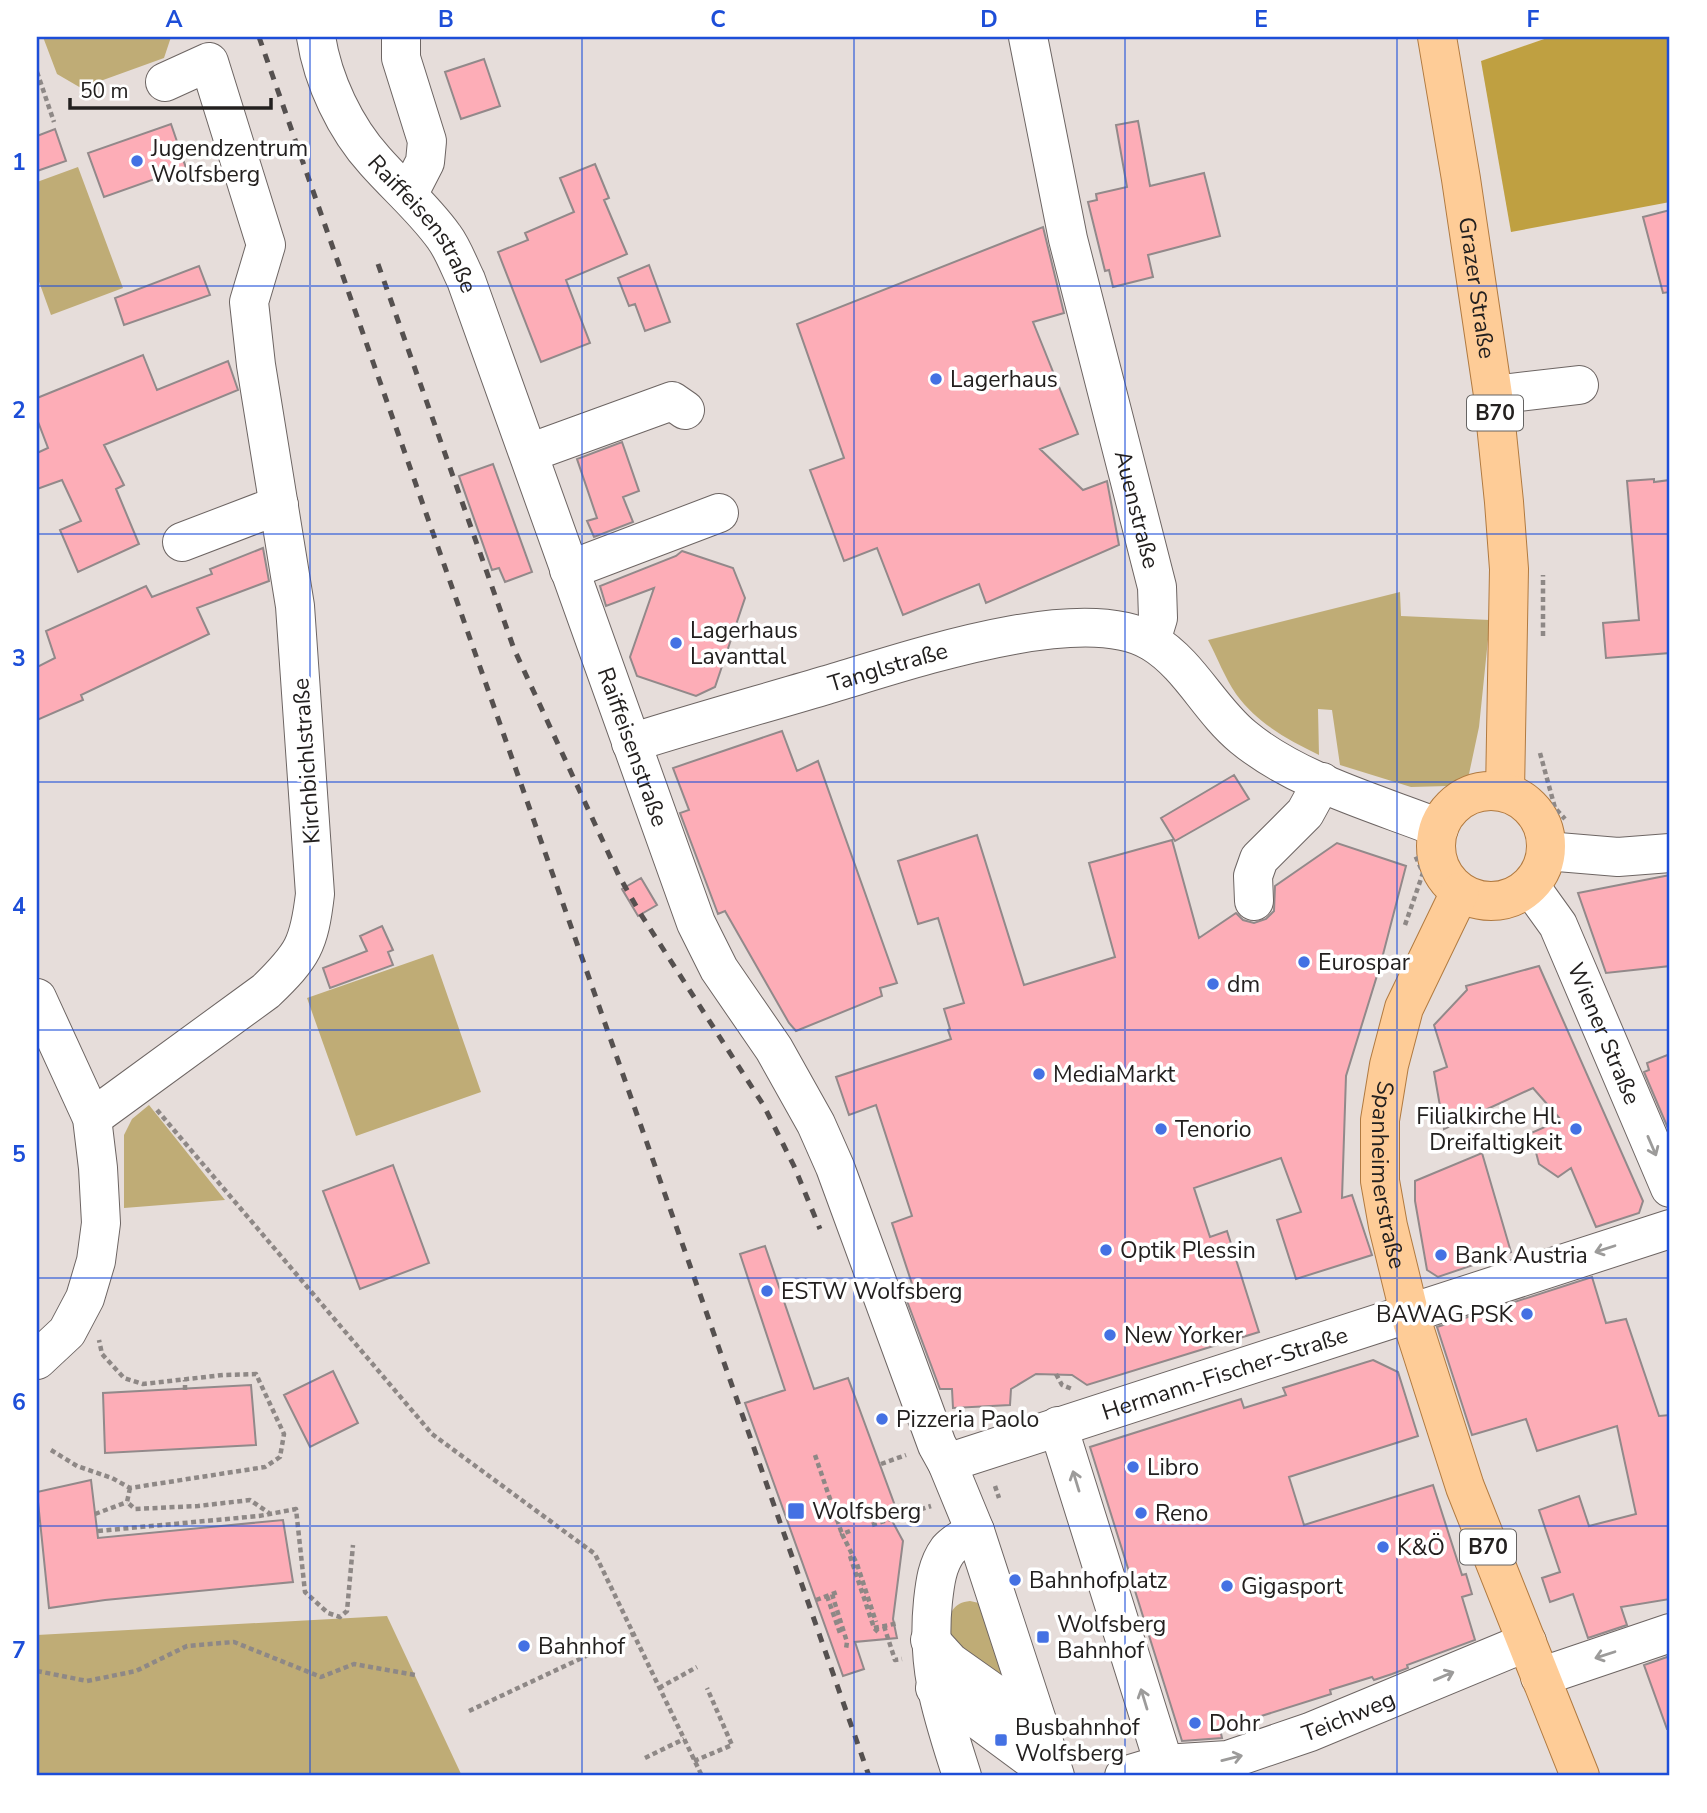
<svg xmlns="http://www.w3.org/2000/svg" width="1707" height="1813" font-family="'Nunito Sans',sans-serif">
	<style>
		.green { fill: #bfac76 }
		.forest { fill: #bfa041 }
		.building { fill: #fdadb7; stroke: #92898a; stroke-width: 2 }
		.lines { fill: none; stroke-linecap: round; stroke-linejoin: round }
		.minor-casing { stroke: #6d6563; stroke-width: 40 }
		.major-casing { stroke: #b17a40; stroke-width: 40 }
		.path { stroke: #8e8886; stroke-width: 4.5; stroke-dasharray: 5 3.5; stroke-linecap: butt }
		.minor { stroke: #fff; stroke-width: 38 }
		.major { stroke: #fecc97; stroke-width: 38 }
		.rail { stroke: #55504f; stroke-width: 5; stroke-dasharray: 9 9; stroke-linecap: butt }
		.oneway { stroke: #9c9b9a }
		.grid { fill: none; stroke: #1d4ed8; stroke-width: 2; stroke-opacity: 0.55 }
		.poi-dot { fill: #4471e3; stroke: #fff; stroke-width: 2.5 }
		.labels { text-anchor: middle; stroke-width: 7; stroke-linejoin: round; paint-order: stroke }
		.shield { fill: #fff; stroke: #656362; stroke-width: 2 }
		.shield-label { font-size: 21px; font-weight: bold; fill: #23201f }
		.poi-label { font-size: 23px; fill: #23201f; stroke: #fff; text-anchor: start }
		.street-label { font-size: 23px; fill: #23201f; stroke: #fff }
		.neatline { fill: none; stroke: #1d4ed8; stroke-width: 2.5 }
		.grid-label { font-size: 23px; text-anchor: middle; font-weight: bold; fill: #1d4ed8 }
	</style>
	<rect width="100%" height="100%" fill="#e6ddda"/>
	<!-- green -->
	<path class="green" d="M 43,37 L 171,37 L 164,58 L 81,88 L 57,74 Z
		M 78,167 L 123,288 L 51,315 L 37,276 L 37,182 Z
		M 1400,592 L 1401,616 L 1490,620 L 1479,727 L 1469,774 L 1459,782 L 1448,786 L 1411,787 L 1340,765 L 1332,710 L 1318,709 L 1319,755 C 1287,739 1258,724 1236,694 C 1225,678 1217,657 1208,640 Z
		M 433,954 L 481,1092 L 356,1136 L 307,998 Z
		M 149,1105 L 225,1200 L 124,1208 L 124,1135 L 132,1119 Z
		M 970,1601 L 979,1603 L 1005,1679 L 961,1657 L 947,1628 C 950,1612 953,1603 970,1601 Z
		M 387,1616 L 462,1776 L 37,1776 L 37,1635 Z"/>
	<!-- forest -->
	<path class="forest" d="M 1550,37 L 1670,37 L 1670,202 L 1511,232 L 1481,61 Z"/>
	<!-- building -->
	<path class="building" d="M 484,59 L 500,106 L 461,119 L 445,72 Z
		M 1138,121 L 1150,186 L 1204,173 L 1220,236 L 1148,255 L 1153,277 L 1113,287 L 1109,270 L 1105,271 L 1088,202 L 1097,200 L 1096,194 L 1127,187 L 1116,125 Z
		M 171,124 L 186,168 L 104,197 L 88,153 Z
		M 55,129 L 66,161 L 37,171 L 37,136 Z
		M 595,164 L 609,198 L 604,200 L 627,254 L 566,280 L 590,343 L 541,362 L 498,252 L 528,240 L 525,233 L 574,212 L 560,178 Z
		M 1670,210 L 1670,292 L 1663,293 L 1643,217 Z
		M 1043,227 L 1064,313 L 1033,322 L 1078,434 L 1040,449 L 1083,490 L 1107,481 L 1119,545 L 986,603 L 979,584 L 903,615 L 877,548 L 844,561 L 810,470 L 844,458 L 797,324 Z
		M 649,265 L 670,322 L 645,331 L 635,304 L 629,306 L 618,278 Z
		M 199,266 L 210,295 L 124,325 L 115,298 Z
		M 143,355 L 157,390 L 228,361 L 238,390 L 104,445 L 124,485 L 116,489 L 139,544 L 78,572 L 60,530 L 81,521 L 62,480 L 37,489 L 37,453 L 48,448 L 37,419 L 37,398 Z
		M 622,442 L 639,491 L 623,497 L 633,522 L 594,537 L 587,521 L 597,518 L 577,459 Z
		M 493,464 L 532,572 L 505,582 L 499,568 L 492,570 L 459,476 Z
		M 1654,479 L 1654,482 L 1670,480 L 1670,653 L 1606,658 L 1603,623 L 1639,620 L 1627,481 Z
		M 263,548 L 269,581 L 197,608 L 209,634 L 81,695 L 83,700 L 37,720 L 37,667 L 55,658 L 46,631 L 146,586 L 152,597 L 212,574 L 210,569 Z
		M 682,551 L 733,568 L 745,598 L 715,687 L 696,696 L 637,676 L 630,657 L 654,588 L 606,606 L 600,586 L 676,556 Z
		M 782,731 L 797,771 L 818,761 L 897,983 L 880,988 L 882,996 L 796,1031 L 789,1023 L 725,911 L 718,914 L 680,813 L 689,810 L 673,768 Z
		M 1234,775 L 1249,799 L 1175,841 L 1161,818 Z
		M 977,835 L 1024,985 L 1115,957 L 1089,863 L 1172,840 L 1199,938 L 1236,913 L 1243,920 L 1254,923 L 1266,919 L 1274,911 L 1275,886 L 1337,843 L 1406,866 L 1380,966 L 1346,1076 L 1342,1198 L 1352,1195 L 1372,1255 L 1296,1279 L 1277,1220 L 1301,1212 L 1281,1158 L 1194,1188 L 1210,1237 L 1227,1231 L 1259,1332 L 1087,1385 L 1072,1375 L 1036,1374 L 1011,1389 L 1010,1405 L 953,1408 L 952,1389 L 940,1389 L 904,1293 L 914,1290 L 892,1223 L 912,1216 L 876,1105 L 849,1115 L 836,1077 L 951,1039 L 948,1030 L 950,1029 L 944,1009 L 964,1003 L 938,918 L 918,924 L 898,861 Z
		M 1670,875 L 1670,966 L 1606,973 L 1578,893 Z
		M 641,878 L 657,905 L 638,916 L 622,889 Z
		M 382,926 L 393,950 L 388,952 L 393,965 L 330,988 L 323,968 L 367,951 L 360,936 Z
		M 1539,966 L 1643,1201 L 1639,1213 L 1596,1227 L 1571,1168 L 1558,1177 L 1539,1164 L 1531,1133 L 1561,1120 L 1533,1088 L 1444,1129 L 1434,1072 L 1447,1067 L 1434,1025 L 1467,990 L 1466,986 Z
		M 1670,1054 L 1670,1133 L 1644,1072 L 1649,1070 L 1647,1063 Z
		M 1482,1153 L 1511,1252 L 1438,1277 L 1427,1270 L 1415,1201 L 1415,1181 Z
		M 393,1165 L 429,1263 L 360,1289 L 323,1191 Z
		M 765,1246 L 814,1389 L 848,1378 L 898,1514 L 890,1517 L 903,1541 L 893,1619 L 897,1638 L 855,1642 L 864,1669 L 843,1676 L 745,1403 L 785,1390 L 740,1254 Z
		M 1592,1277 L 1606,1323 L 1626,1319 L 1659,1416 L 1670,1415 L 1670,1599 L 1621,1607 L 1627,1625 L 1588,1638 L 1573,1594 L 1550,1602 L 1542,1578 L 1560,1572 L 1539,1510 L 1579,1496 L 1589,1526 L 1636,1514 L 1617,1426 L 1537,1451 L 1526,1419 L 1472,1435 L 1437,1327 Z
		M 1373,1360 L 1398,1372 L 1418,1436 L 1289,1477 L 1304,1525 L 1433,1485 L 1462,1575 L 1466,1574 L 1472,1594 L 1462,1597 L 1475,1640 L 1407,1665 L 1408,1668 L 1392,1674 L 1374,1680 L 1372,1677 L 1330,1690 L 1331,1694 L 1220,1729 L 1222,1738 L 1182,1741 L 1090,1447 L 1241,1399 L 1244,1408 L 1286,1395 L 1283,1388 Z
		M 333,1371 L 358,1423 L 310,1447 L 284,1395 Z
		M 251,1385 L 256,1445 L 105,1453 L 103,1393 Z
		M 91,1480 L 98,1538 L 283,1520 L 293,1582 L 105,1600 L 49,1608 L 37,1492 Z
		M 1670,1656 L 1670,1729 L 1667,1729 L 1644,1665 Z"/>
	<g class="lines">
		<defs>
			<g id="minor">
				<path id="s1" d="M 316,37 C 323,81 345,128 375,161 C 398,187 424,209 444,237 C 453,249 459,266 466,280 L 696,923 L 719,969 L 774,1049 L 816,1124 L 835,1167 L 937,1445 L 947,1463 L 975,1531 L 1055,1776"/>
				<path d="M 401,37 L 401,58 L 427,141 L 425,162 L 408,195"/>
				<path id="s2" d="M 1028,37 L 1068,239 L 1157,587 L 1158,618 L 1151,641"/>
				<path d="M 1493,395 L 1579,385"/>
				<path d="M 529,453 L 672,401 L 685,410"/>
				<path d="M 182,542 L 279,505"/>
				<path d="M 569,570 L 719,513"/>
				<path id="s3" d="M 631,743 C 694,723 759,705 823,686 C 899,664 1081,599 1152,642 C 1190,665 1209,709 1243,737 C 1296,781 1375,803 1439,828"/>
				<path d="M 1546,851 L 1618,857 L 1670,853"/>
				<path id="s4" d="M 1530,886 L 1558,925 L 1670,1188"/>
				<path d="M 1254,901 L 1253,876 L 1259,859 L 1305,813 L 1322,782"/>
				<path d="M 37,998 L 92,1118 L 98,1168 L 101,1223 L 96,1261 L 85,1298 L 67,1332 L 37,1360"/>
				<path d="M 92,1118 L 266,991 C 303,955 309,945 315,894 L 295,606 L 256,365 L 249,302 L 266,245 L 209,62 L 165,82"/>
				<path d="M 1058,1426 L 1164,1764"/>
				<path id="s5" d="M 947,1463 L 1670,1229"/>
				<path d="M 930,1640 L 950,1662 L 1039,1725"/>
				<path d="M 1540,1677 L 1670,1633"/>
				<path d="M 935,1688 L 1054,1776"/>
				<path d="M 962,1776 C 942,1713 926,1669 933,1601 C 935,1583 937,1565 948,1550 C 955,1542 966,1536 975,1531"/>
				<path id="s6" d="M 1124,1776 L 1164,1764 L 1228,1760 L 1310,1732 L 1527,1642"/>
			</g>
			<g id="major">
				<path id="s7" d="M 1437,37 L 1461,179 L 1493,395 L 1504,502 L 1509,569 L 1505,792"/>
				<circle cx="1491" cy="846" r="55"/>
				<path id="s8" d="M 1460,892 L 1404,1008 L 1389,1065 L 1380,1120 L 1380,1181 L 1388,1226 L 1409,1312 L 1465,1487 L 1580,1776"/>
			</g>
		</defs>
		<!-- minor casing -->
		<use href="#minor" class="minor-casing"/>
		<!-- major casing -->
		<use href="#major" class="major-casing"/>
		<!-- path -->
		<path class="path" d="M 37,72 L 54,122
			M 1543,636 L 1543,575
			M 1540,753 L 1555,808 L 1565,819
			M 1405,925 L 1423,873 L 1415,855
			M 157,1110 L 432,1434 L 595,1554 L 702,1776
			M 1056,1374 L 1062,1385 L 1072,1389
			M 185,1390 L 185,1380
			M 51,1450 L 77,1466 L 112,1478 L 130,1488 L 265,1467 L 280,1457 L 284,1434 L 256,1374 L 223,1375 L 143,1384 L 124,1378 L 102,1354 L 99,1340
			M 815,1455 L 842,1534
			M 881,1464 L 906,1455
			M 995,1486 L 999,1498
			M 130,1488 L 127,1502 L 135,1509 L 198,1506 L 250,1500 L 269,1513
			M 95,1514 L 127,1502
			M 872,1525 L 931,1506
			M 98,1531 L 259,1516 L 296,1509 L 305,1592 L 328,1613 L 340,1617 L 347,1611 L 353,1545
			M 850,1531 L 842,1534 L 857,1564 L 876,1622
			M 850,1556 L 874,1628 L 879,1633
			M 832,1594 L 847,1642 L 846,1649
			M 827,1596 L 841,1636
			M 816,1600 L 838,1592
			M 884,1626 L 895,1660 L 902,1659
			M 874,1628 L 899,1623
			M 37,1671 L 87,1681 L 136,1671 L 187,1646 L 234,1642 L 321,1677 L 354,1664 L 415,1675
			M 659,1688 L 697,1667
			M 469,1711 L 633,1634
			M 645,1758 L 684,1739
			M 694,1761 L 732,1745 L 707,1688"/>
		<!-- minor -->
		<use href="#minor" class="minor"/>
		<!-- major -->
		<use href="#major" class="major"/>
		<!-- rail -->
		<path class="rail" d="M 259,37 L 869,1776
			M 378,264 L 514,649 L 619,876 L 640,913 L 764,1106 L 794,1166 L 820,1229"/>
	</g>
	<!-- one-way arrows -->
	<defs><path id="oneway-shaft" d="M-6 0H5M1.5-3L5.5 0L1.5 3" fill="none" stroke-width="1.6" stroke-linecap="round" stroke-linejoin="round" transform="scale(1.75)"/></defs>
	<g class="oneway">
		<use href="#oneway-shaft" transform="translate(1652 1146) rotate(67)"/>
		<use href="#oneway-shaft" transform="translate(1605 1249) rotate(162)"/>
		<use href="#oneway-shaft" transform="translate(1076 1481) rotate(-107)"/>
		<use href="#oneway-shaft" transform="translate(1605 1655) rotate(162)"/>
		<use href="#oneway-shaft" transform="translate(1444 1676) rotate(-23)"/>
		<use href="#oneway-shaft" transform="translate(1144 1699) rotate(-107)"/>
		<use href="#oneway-shaft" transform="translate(1232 1758) rotate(-14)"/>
	</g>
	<!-- grid -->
	<path class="grid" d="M 310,37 L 310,1776M 582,37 L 582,1776M 854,37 L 854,1776M 1125,37 L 1125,1776M 1397,37 L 1397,1776M 37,286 L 1670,286M 37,534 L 1670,534M 37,782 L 1670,782M 37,1030 L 1670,1030M 37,1278 L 1670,1278M 37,1526 L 1670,1526"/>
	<!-- markers -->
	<g class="poi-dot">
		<circle cx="137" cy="161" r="7"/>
		<circle cx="936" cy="379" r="7"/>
		<circle cx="676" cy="643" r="7"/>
		<circle cx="1304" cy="962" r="7"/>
		<circle cx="1213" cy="984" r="7"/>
		<circle cx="1039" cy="1074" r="7"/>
		<circle cx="1161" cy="1129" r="7"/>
		<circle cx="1576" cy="1129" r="7"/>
		<circle cx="1106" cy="1250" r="7"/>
		<circle cx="1441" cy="1255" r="7"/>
		<circle cx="767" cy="1291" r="7"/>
		<circle cx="1527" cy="1314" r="7"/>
		<circle cx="1110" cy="1335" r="7"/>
		<circle cx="882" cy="1419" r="7"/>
		<circle cx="1133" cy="1467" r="7"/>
		<rect x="787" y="1502" width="18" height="18" rx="3.5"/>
		<circle cx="1141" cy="1513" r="7"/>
		<circle cx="1383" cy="1547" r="7"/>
		<circle cx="1015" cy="1580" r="7"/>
		<circle cx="1227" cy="1586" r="7"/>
		<rect x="1036" y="1630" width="14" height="14" rx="3.5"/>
		<circle cx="524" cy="1646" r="7"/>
		<circle cx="1195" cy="1723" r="7"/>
		<rect x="994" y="1733" width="14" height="14" rx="3.5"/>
	</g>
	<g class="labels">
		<!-- shield labels -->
		<g class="shield">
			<rect x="1467" y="395.5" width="56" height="35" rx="5"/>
			<rect x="1460" y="1529.5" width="56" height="35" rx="5"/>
		</g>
		<g class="shield-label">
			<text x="1495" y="420">B70</text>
			<text x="1488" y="1554">B70</text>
		</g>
		<!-- poi labels -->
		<g class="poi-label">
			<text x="151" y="156">Jugendzentrum<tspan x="151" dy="26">Wolfsberg</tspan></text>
			<text x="950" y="387">Lagerhaus</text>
			<text x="690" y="638">Lagerhaus<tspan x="690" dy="26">Lavanttal</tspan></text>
			<text x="1318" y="970">Eurospar</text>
			<text x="1227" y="992">dm</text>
			<text x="1053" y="1082">MediaMarkt</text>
			<text x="1562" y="1124" text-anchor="end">Filialkirche Hl.<tspan x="1562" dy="26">Dreifaltigkeit</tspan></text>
			<text x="1175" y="1137">Tenorio</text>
			<text x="1120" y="1258">Optik Plessin</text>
			<text x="1455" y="1263">Bank Austria</text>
			<text x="781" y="1299">ESTW Wolfsberg</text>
			<text x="1513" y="1322" text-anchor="end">BAWAG PSK</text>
			<text x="1124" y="1343">New Yorker</text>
			<text x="896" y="1427">Pizzeria Paolo</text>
			<text x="1147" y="1475">Libro</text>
			<text x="812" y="1519">Wolfsberg</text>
			<text x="1155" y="1521">Reno</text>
			<text x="1397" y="1555">K&amp;Ö</text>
			<text x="1029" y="1588">Bahnhofplatz</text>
			<text x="1241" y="1594">Gigasport</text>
			<text x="1057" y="1632">Wolfsberg<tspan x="1057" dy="26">Bahnhof</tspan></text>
			<text x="538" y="1654">Bahnhof</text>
			<text x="1209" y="1731">Dohr</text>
			<text x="1015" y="1735">Busbahnhof<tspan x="1015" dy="26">Wolfsberg</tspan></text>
		</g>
		<!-- street labels -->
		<g class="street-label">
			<text dy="8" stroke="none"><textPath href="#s1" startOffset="219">Raiffeisenstraße</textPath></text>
			<text dy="8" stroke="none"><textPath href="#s7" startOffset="254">Grazer Straße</textPath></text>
			<text dy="8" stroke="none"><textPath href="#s2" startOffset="485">Auenstraße</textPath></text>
			<text dy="8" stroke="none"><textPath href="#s3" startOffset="268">Tanglstraße</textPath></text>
			<text dy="8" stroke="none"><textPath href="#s1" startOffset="786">Raiffeisenstraße</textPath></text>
			<text transform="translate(306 761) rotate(-94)" y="8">Kirchbichlstraße</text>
			<text dy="8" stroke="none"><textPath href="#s4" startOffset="166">Wiener Straße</textPath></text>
			<text dy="8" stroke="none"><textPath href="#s8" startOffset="299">Spanheimerstraße</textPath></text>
			<text dy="8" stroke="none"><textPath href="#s5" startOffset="292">Hermann-Fischer-Straße</textPath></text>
			<text dy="8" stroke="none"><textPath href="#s6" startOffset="234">Teichweg</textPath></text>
		</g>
	</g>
	<!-- border -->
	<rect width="1707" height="1813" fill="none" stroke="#ffffff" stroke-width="77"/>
	<!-- scale -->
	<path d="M70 98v10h201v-10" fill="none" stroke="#23201f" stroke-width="3.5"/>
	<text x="80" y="98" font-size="21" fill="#23201f" stroke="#ffffff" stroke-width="5" paint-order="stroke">50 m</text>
	<rect x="38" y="38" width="1630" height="1736" class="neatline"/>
	<g class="grid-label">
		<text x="174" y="27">A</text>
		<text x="446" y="27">B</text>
		<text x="718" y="27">C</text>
		<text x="989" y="27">D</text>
		<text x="1261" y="27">E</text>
		<text x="1533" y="27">F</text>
		<text x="19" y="170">1</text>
		<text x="19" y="418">2</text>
		<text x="19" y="666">3</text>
		<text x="19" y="914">4</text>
		<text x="19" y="1162">5</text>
		<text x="19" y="1410">6</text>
		<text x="19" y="1658">7</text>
	</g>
</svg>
